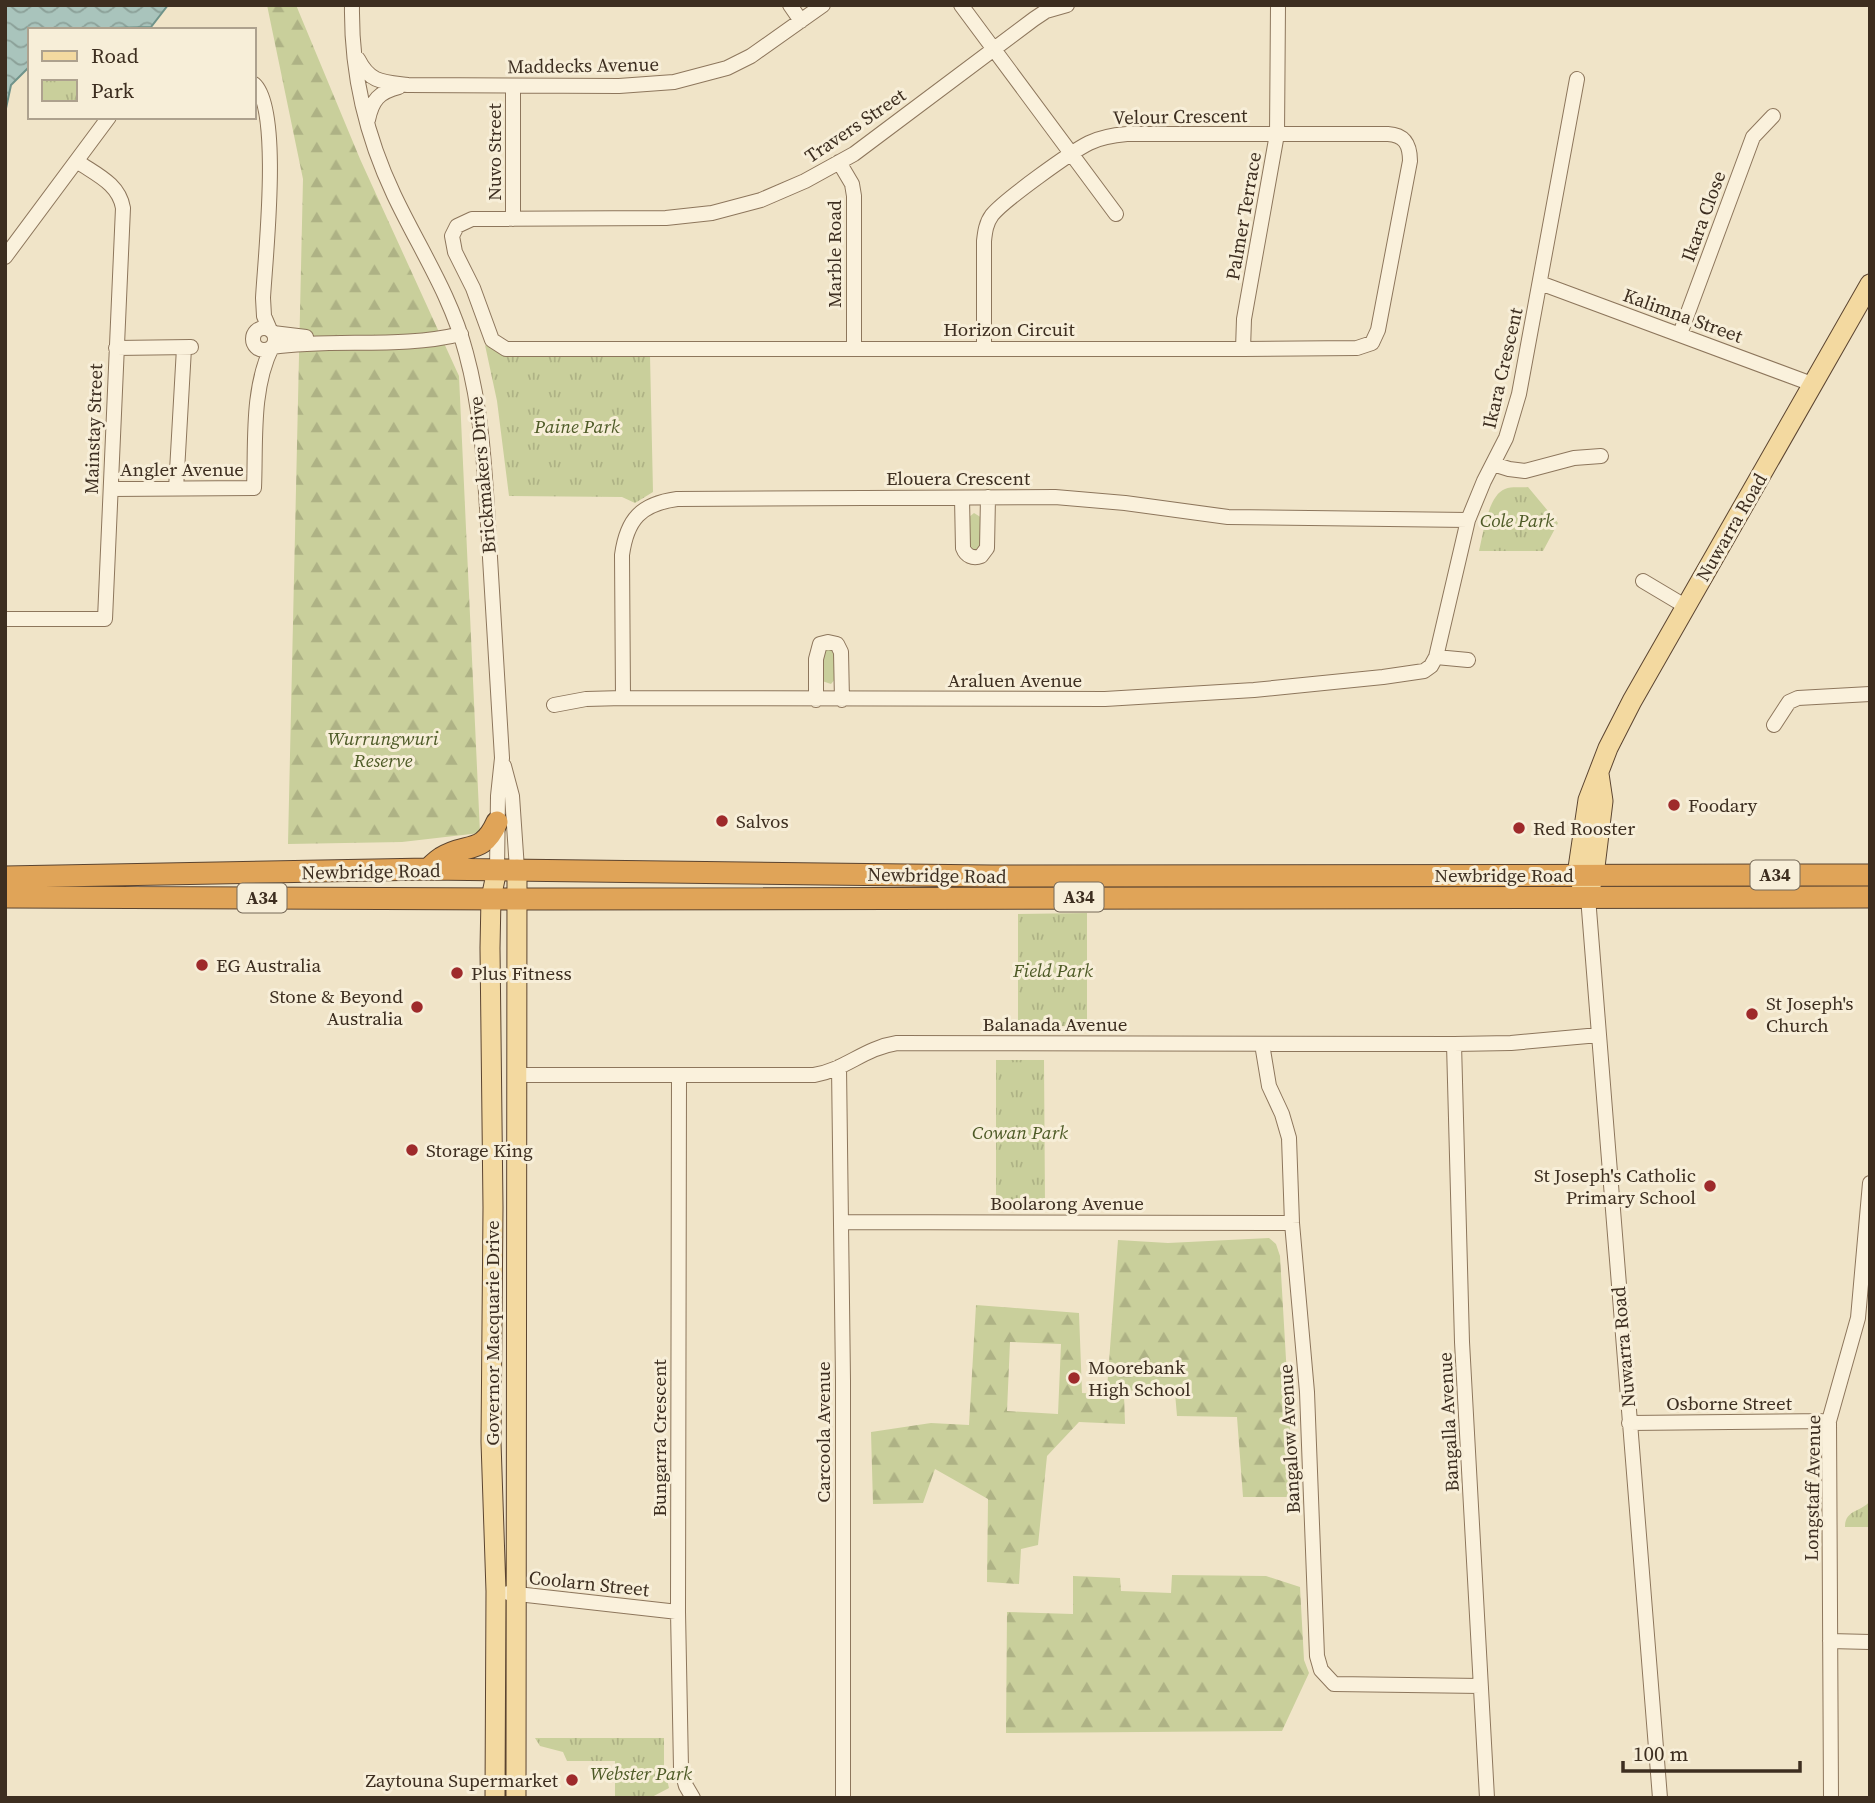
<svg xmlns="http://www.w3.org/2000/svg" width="1875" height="1803" font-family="'Source Serif 4',serif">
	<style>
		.forest { fill: url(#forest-firs); fill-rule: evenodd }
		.park { fill: url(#park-tufts) }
		.garden { fill: #c9cf9b }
		.water { fill: url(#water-waves); stroke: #6f938a; stroke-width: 2 }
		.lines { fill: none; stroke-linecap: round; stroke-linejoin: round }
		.minor-casing { stroke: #8d765c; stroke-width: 16 }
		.major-casing { stroke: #5b4430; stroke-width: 21 }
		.highway-casing { stroke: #5b4430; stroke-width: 23 }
		.minor { stroke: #faf1dc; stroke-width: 14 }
		.major { stroke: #f3d9a0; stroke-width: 19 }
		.highway { stroke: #e0a458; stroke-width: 21 }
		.poi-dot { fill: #9e2a2b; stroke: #f7eed8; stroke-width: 2.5 }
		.labels { text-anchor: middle; stroke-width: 6; stroke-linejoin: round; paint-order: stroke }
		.shield { fill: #f7eed8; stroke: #756857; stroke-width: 2 }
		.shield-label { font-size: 18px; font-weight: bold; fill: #3d2e20 }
		.street-label { font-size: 19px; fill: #3d2e20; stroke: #f7eed8 }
		.park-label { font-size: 19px; font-style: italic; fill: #4d5a26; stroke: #f7eed8 }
		.poi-label { font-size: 19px; fill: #3d2e20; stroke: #f7eed8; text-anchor: start }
	</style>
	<defs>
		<pattern id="forest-firs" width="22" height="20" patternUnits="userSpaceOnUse" patternTransform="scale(1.75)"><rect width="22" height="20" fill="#c9cf9b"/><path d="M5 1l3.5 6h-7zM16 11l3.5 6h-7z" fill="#aeb285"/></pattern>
		<pattern id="park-tufts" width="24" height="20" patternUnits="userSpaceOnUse" patternTransform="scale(1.75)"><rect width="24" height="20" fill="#c9cf9b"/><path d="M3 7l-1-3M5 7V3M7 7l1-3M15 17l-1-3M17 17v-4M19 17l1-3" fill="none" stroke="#aeb285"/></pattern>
		<pattern id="water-waves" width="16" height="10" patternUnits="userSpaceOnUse" patternTransform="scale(1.75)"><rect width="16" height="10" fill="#a9c4bc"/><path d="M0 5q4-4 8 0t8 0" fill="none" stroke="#8ba098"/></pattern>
	</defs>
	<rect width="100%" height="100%" fill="#f0e4c8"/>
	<!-- forest -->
	<path class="forest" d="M 267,5 L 296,5 L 360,159 L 459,376 L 480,833 L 402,842 L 288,844 L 303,179 Z
		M 1269,1238 L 1276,1244 L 1280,1256 L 1294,1497 L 1243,1497 L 1237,1417 L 1177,1416 L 1175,1393 L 1107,1389 L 1118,1240 L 1168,1243 Z
		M 976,1305 L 1079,1313 L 1082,1393 L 1124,1395 L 1125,1424 L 1079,1422 L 1047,1456 L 1038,1545 L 1021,1549 L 1019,1584 L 987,1582 L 988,1499 L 935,1469 L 923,1503 L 873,1504 L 871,1432 L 931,1423 L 969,1425 ZM 1010,1342 L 1061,1344 L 1058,1414 L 1007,1411 Z
		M 1172,1575 L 1266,1576 L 1300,1587 L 1304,1660 L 1309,1673 L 1282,1731 L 1006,1733 L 1007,1612 L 1073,1614 L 1073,1576 L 1120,1578 L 1121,1591 L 1171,1593 Z"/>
	<!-- park -->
	<path class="park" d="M 485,345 L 508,356 L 650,355 L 653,492 L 635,503 L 622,497 L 509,496 L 497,401 Z
		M 1528,487 L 1558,523 L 1543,551 L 1479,551 C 1483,535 1488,495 1505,489 C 1512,486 1521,488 1528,487 Z
		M 1087,913 L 1087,1026 L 1018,1026 L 1018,914 Z
		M 996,1060 L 1044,1060 L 1045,1205 L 996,1205 Z
		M 1870,1501 L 1870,1527 L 1845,1527 C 1845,1509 1862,1512 1870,1501 Z
		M 535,1738 L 664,1738 L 664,1767 L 669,1788 L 650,1798 L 615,1798 L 615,1761 L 567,1761 L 563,1752 L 540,1746 Z"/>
	<!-- garden -->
	<path class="garden" d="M 974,513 L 982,518 L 983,546 L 976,552 L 968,548 L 968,518 Z
		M 823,648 L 834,649 L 836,678 L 831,684 L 822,681 Z"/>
	<!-- water -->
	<path class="water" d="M 5,5 L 168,5 L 151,27 L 30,30 L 30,66 L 11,85 L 5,113 Z"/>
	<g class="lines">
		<defs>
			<path id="minor" d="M 352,5 C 351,70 366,136 394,195 C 419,248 451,295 466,353 C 483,415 485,477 489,541 C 493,613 498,686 502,758 L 498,796 L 497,870
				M 790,5 L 801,21
				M 961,5 L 1116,214
				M 358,59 C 370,83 383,82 408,85 L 619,86 L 674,82 L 727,68 L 751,56 L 823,5
				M 254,84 C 282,108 265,259 263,298 L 264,316 L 270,330
				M 513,86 L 513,219
				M 368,120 C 372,100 379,92 399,87
				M 839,162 L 852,184 L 854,196 L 854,349
				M 5,257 L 109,117
				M 1540,283 L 1812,384
				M253 339a11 11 0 1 1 22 0a11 11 0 1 1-22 0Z
				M 273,333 L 306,337
				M 1680,334 L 1753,137 L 1773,116
				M 272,347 C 335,338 400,349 461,334
				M 116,348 L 191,347
				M 984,349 L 984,241 C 985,232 986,223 992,215 C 1004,200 1071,152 1089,143 C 1101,137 1114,135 1127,134 L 1388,134 C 1405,135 1410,145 1410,161 L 1378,330 L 1372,343 L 1357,348 L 1243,349 L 506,349 L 492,340 L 473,288 L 455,252 L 452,236 L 457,226 L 472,219 L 666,218 L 712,213 L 761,200 L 805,181 L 854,154 L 1034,19 L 1046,11 L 1067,5
				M 1243,349 L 1244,319 L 1277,134 L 1278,5
				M 1493,464 L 1509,469 L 1525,471 L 1574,458 L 1601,456
				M 111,489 L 254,488 C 256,443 251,389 272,347
				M 176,489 L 184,348
				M 962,498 L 963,548 C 966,556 973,559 981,556 L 987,548 L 988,497
				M 1643,581 L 1685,606
				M 5,619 L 105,619 L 123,208 C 119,184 97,175 78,162
				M 1436,657 L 1468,520 L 1484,481 L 1506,438 L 1519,394 L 1577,79
				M 623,698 L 622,555 C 627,519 641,504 677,499 L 1055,497 L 1125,503 L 1228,517 L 1468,520
				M 816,700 L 816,659 L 820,644 L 828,642 L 837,644 L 841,652 L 842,700
				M 554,705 L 586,699 L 623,698 L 1105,699 L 1254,690 L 1383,677 L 1424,671 L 1431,666 L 1436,657 L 1468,660
				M 1774,725 L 1789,702 L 1798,698 L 1870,694
				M 504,766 L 512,796 L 517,869
				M 1588,897 L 1660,1798
				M 1262,1044 L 1269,1086 L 1282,1114 L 1289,1138 L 1292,1223 L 1307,1392 L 1317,1656 L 1321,1670 L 1334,1684 L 1481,1686
				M 1454,1044 L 1462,1342 L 1487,1798
				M 839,1067 L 843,1380 L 843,1798
				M 517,1075 L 814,1075 C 845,1070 864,1048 897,1043 L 1454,1044 L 1511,1043 L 1599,1035
				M 679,1075 L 678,1612 L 681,1768 L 686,1786 L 693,1798
				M 841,1222 L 1292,1223
				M 1629,1423 L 1829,1421
				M 508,1593 L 678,1612
				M 1830,1641 L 1870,1642
				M 1831,1798 L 1829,1421 L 1858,1318 L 1870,1183"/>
			<path id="major" d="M 1584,889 L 1577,875 L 1588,800 L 1608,748 L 1632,701 L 1870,284
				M 1590,889 L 1594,875 L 1603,801 L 1599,774
				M 495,1798 L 496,1591 L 491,1442 L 493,1207 L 490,948 L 491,898 L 497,870
				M 516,1798 L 517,869"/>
			<path id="highway" d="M 428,869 C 432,866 436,861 441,858 C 466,842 482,856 497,822
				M 5,877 L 428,869 L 991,876 L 1870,875
				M 5,897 L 540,899 L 1870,897"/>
		</defs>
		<!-- minor casing -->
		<use href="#minor" class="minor-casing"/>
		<!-- major casing -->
		<use href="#major" class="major-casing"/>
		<!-- highway casing -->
		<use href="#highway" class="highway-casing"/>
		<!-- minor -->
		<use href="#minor" class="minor"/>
		<!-- major -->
		<use href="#major" class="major"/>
		<!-- highway -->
		<use href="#highway" class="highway"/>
	</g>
	<!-- markers -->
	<g class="poi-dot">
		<circle cx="1674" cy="805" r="7"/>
		<circle cx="722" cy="821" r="7"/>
		<circle cx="1519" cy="828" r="7"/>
		<circle cx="202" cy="965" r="7"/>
		<circle cx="457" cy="973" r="7"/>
		<circle cx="417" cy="1007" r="7"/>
		<circle cx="1752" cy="1014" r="7"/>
		<circle cx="412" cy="1150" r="7"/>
		<circle cx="1710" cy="1186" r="7"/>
		<circle cx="1074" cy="1378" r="7"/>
		<circle cx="572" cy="1780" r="7"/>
	</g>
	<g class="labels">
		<!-- shield labels -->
		<g class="shield">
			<rect x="1750.5" y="860.5" width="49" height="29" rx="5"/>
			<rect x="1054.5" y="882.5" width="49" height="29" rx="5"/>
			<rect x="237.5" y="883.5" width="49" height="29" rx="5"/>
		</g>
		<g class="shield-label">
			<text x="1775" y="881">A34</text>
			<text x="1079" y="903">A34</text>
			<text x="262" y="904">A34</text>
		</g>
		<!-- street labels -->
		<g class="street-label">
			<text transform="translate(583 65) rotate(-1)" y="7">Maddecks Avenue</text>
			<text transform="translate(1180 116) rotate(-1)" y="7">Velour Crescent</text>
			<text transform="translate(855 125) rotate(-34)" y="7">Travers Street</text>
			<text transform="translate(494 152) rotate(-90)" y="7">Nuvo Street</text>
			<text transform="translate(1243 216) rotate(-80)" y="7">Palmer Terrace</text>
			<text transform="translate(1703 216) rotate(-70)" y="7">Ikara Close</text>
			<text transform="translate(834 254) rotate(-90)" y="7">Marble Road</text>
			<text transform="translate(1683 315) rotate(20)" y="7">Kalimna Street</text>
			<text x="1009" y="336">Horizon Circuit</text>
			<text transform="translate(1502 368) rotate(-77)" y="7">Ikara Crescent</text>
			<text transform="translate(93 429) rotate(-88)" y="7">Mainstay Street</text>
			<text x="182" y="476">Angler Avenue</text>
			<text transform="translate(482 475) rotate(-95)" y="7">Brickmakers Drive</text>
			<text x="958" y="485">Elouera Crescent</text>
			<text transform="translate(1731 527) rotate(-60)" y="7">Nuwarra Road</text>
			<text x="1015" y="687">Araluen Avenue</text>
			<text transform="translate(371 871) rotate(-1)" y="7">Newbridge Road</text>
			<text transform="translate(937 875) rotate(1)" y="7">Newbridge Road</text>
			<text x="1504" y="882">Newbridge Road</text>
			<text x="1055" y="1031">Balanada Avenue</text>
			<text x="1067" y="1210">Boolarong Avenue</text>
			<text transform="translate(492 1333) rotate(-90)" y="7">Governor Macquarie Drive</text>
			<text transform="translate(1623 1347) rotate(-95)" y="7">Nuwarra Road</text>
			<text x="1729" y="1410">Osborne Street</text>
			<text transform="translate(1448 1422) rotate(-93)" y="7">Bangalla Avenue</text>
			<text transform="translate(823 1432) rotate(-90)" y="7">Carcoola Avenue</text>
			<text transform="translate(659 1438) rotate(-90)" y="7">Bungarra Crescent</text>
			<text transform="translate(1289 1439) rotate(-93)" y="7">Bangalow Avenue</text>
			<text transform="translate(1812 1488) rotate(-89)" y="7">Longstaff Avenue</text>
			<text transform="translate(589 1583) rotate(6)" y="7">Coolarn Street</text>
		</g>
		<!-- park labels -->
		<g class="park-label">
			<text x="577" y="433">Paine Park</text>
			<text x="1517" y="527">Cole Park</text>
			<text x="383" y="745">Wurrungwuri<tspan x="383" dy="22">Reserve</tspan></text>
			<text x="1053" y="977">Field Park</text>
			<text x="1020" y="1139">Cowan Park</text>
			<text x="641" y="1780">Webster Park</text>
		</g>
		<!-- poi labels -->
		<g class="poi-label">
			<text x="1688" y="812">Foodary</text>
			<text x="736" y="828">Salvos</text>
			<text x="1533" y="835">Red Rooster</text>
			<text x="216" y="972">EG Australia</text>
			<text x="471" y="980">Plus Fitness</text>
			<text x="403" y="1003" text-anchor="end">Stone &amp; Beyond<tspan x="403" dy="22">Australia</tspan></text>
			<text x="1766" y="1010">St Joseph's<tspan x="1766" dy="22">Church</tspan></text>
			<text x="426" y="1157">Storage King</text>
			<text x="1696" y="1182" text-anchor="end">St Joseph's Catholic<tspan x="1696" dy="22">Primary School</tspan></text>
			<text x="1088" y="1374">Moorebank<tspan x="1088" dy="22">High School</tspan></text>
			<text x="558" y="1787" text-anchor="end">Zaytouna Supermarket</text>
		</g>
	</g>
	<!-- border -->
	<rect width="1875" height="1803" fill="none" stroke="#3d2e20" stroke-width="14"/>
	<!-- legend -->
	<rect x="28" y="28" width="228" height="91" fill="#f7eed8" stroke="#ada18e" stroke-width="2"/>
	<rect x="42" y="51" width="35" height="10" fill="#f3d9a0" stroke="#ada18e" stroke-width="2"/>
	<text x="91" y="63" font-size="21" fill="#3d2e20">Road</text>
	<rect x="42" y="80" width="35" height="21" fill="url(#park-tufts)" stroke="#ada18e" stroke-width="2"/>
	<text x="91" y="98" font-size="21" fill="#3d2e20">Park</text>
	<!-- scale -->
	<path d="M1623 1761v10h177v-10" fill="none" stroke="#3d2e20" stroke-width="3.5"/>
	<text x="1633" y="1761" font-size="21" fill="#3d2e20" stroke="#f7eed8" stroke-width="5" paint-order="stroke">100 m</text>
</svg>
